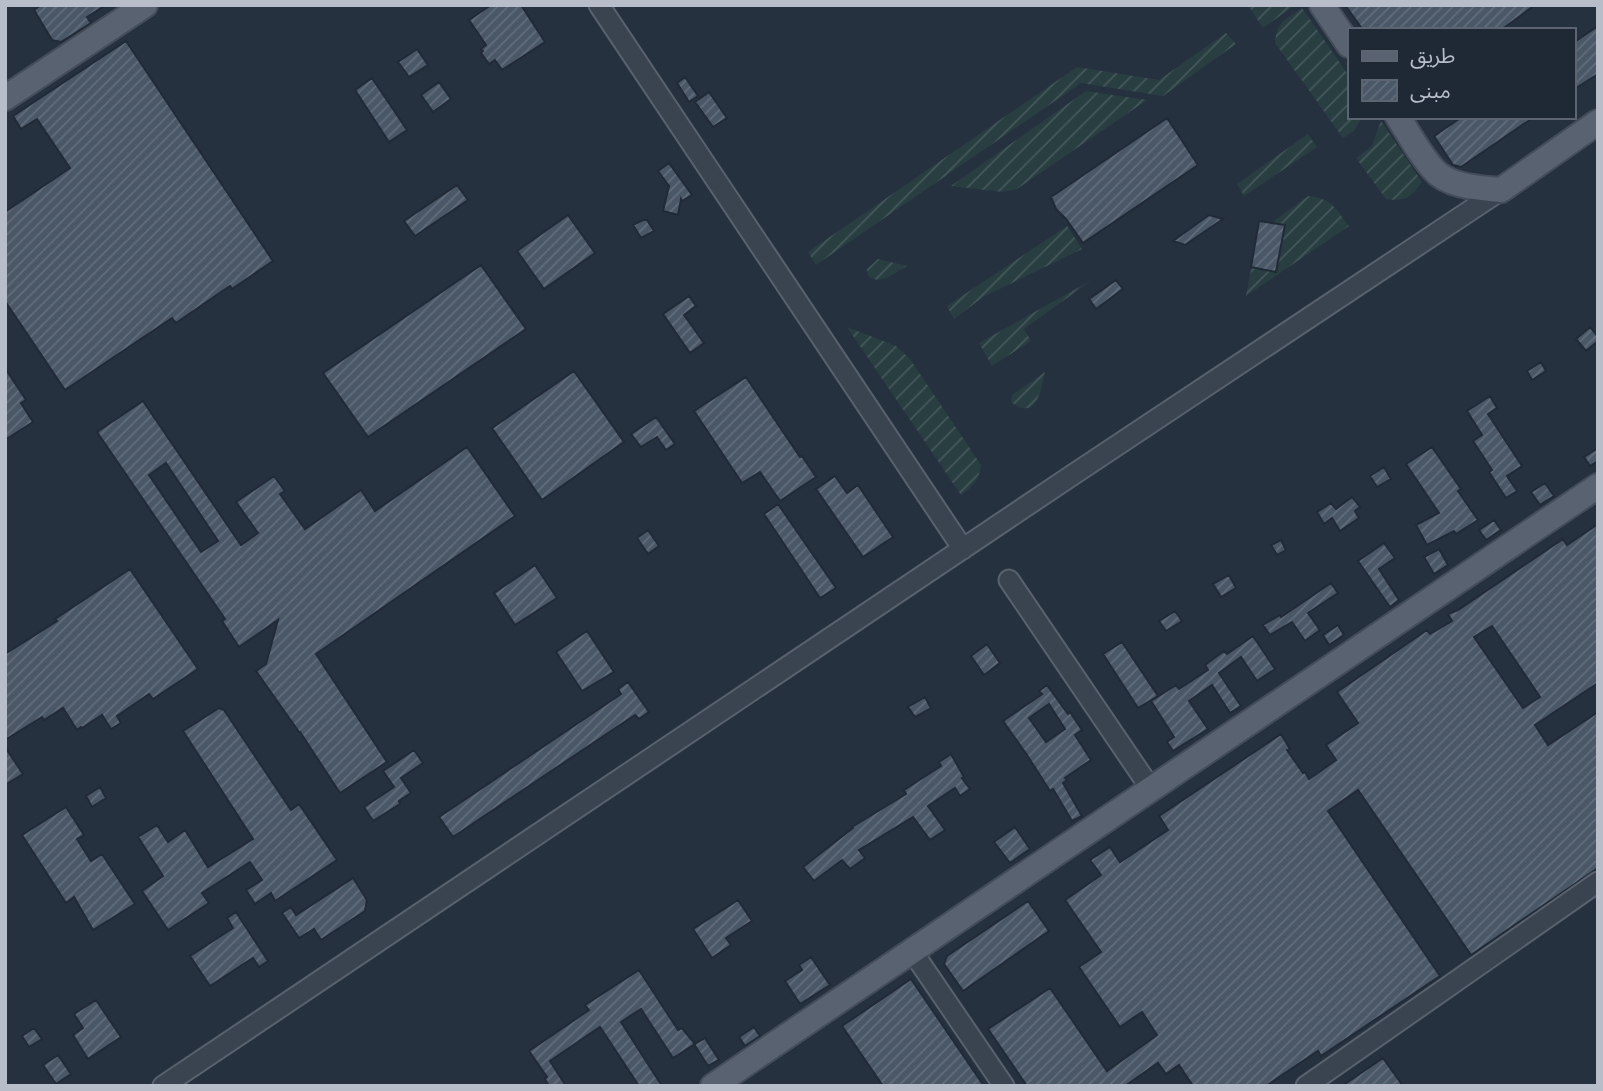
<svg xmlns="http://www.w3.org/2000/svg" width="1603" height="1091" font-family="'Noto Sans','Noto Sans Arabic',sans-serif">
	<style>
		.garden { fill: url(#garden-furrows) }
		.building { fill: url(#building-hatch); stroke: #212a37; stroke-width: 2; fill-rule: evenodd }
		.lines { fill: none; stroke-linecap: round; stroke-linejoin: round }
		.minor-casing { stroke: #58616d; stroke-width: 23 }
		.major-casing { stroke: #444c59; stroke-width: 28 }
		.minor { stroke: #3a4350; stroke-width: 19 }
		.major { stroke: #586270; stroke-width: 24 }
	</style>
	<defs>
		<pattern id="garden-furrows" width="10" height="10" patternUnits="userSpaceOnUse" patternTransform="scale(1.75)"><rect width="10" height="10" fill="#283e41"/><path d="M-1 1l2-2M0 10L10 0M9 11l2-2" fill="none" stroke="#45585b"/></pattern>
		<pattern id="building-hatch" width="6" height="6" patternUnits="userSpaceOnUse" patternTransform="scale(1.75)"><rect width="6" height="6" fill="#4a5766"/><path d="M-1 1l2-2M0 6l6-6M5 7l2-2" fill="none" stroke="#626d7b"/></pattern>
	</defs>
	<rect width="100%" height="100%" fill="#263140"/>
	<!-- garden -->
	<path class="garden" d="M 1248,5 L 1295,5 L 1263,28 Z
		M 1300,5 L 1349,76 L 1349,117 L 1362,117 L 1354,131 L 1343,138 L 1275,43 C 1277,21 1285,20 1302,8 Z
		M 1226,33 L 1236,44 L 1163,96 L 1081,83 L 816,265 L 808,252 L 1077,67 L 1159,80 Z
		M 1086,91 L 1147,100 L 1017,189 L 1002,192 L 951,186 Z
		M 1381,121 L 1422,182 C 1411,197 1405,202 1386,199 L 1356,158 L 1372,146 Z
		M 1308,134 L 1317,147 L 1244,196 L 1237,184 Z
		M 1308,196 C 1333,199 1334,207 1349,226 L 1246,296 L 1258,233 Z
		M 1067,226 L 1082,249 L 983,297 L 954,319 L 947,306 Z
		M 878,259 L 907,266 C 894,273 881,286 868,276 L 867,269 Z
		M 1092,280 L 1024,329 L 1031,341 L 992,366 L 979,343 Z
		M 847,327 L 896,346 L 910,359 L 981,465 C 979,480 973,486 961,495 Z
		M 1045,372 C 1041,390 1037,422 1011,402 L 1012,395 Z"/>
	<!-- building -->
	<path class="building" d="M 41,5 L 106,5 L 87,17 L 91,23 L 61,42 L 52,40 L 34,10 Z
		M 491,5 L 521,5 L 545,42 L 502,70 L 495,60 L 489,64 L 481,53 L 483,51 L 481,49 L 486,45 L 469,20 Z
		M 1345,5 L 1535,5 L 1501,30 L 1363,30 Z
		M 1598,26 L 1598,74 L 1573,90 L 1573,43 Z
		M 126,41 L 273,261 L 232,289 L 230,286 L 176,323 L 172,318 L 65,390 L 5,301 L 5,212 L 70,168 L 37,119 L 21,129 L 13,116 Z
		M 417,49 L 428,65 L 409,77 L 398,62 Z
		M 685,77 L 698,96 L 689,102 L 677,83 Z
		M 372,78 L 407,130 L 389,142 L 355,90 Z
		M 439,82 L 451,99 L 433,112 L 421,95 Z
		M 709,92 L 727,118 L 713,127 L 695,102 Z
		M 1462,117 L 1534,117 L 1461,167 L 1453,165 L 1434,136 Z
		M 1167,118 L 1198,165 L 1083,243 L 1066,219 L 1056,209 L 1051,197 Z
		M 669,163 L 692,195 L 682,201 L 681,199 L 678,215 L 663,211 L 669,186 L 658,171 Z
		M 457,185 L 468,200 L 415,236 L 404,221 Z
		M 568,215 L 595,253 L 544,289 L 517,251 Z
		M 1209,215 L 1223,219 L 1185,245 L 1173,241 Z
		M 643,220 L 647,220 L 654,231 L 641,238 L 633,225 Z
		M 1259,221 L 1285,225 L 1276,272 L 1251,267 Z
		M 481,265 L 526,329 L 368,437 L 323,373 Z
		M 1116,280 L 1123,289 L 1096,309 L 1089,299 Z
		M 689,296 L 696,306 L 684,315 L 704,343 L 690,353 L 663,314 Z
		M 1590,327 L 1598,337 L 1598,341 L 1586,351 L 1576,339 Z
		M 1541,362 L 1546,371 L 1532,380 L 1527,371 Z
		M 5,368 L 26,400 L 21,403 L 33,422 L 5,440 Z
		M 574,371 L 624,442 L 542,500 L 492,428 Z
		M 746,377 L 800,457 L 802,456 L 816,477 L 780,501 L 760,472 L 742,483 L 694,411 Z
		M 1490,396 L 1497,408 L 1488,414 L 1522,466 L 1507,476 L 1517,491 L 1506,498 L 1489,472 L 1492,470 L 1473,441 L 1482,435 L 1467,411 Z
		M 143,401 L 241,545 L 258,533 L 236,502 L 274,476 L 285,491 L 280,494 L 305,529 L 361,490 L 375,511 L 467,447 L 515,516 L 316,654 L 387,762 L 340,793 L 300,732 L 299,732 L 256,671 L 266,664 L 278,620 L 239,647 L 222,621 L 225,619 L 97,432 ZM 166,463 L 218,541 L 201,552 L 149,475 Z
		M 656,417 L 675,444 L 666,450 L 657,437 L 641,447 L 631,434 Z
		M 1432,447 L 1461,489 L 1458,491 L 1478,520 L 1456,534 L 1454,531 L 1427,545 L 1416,525 L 1439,513 L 1406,464 Z
		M 1598,448 L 1598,461 L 1590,466 L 1584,457 Z
		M 1384,467 L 1391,479 L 1377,487 L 1370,476 Z
		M 835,476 L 847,493 L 858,485 L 893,537 L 863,557 L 816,489 Z
		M 1545,483 L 1554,496 L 1540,505 L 1531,492 Z
		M 1352,497 L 1360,507 L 1355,511 L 1359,518 L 1340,531 L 1332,518 L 1324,524 L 1317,512 L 1331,503 L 1336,509 Z
		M 778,504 L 836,588 L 820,598 L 764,514 Z
		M 1494,520 L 1501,530 L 1486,540 L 1479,530 Z
		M 1598,524 L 1598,683 L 1535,725 L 1548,745 L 1598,712 L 1598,868 L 1471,955 L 1358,790 L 1328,811 L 1440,976 L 1321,1056 L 1318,1051 L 1266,1086 L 1193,1086 L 1179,1065 L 1166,1074 L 1158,1063 L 1125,1086 L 1027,1086 L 988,1029 L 1050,988 L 1107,1071 L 1157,1035 L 1142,1012 L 1120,1027 L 1079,967 L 1101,952 L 1065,900 L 1101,875 L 1090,860 L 1110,847 L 1120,862 L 1168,830 L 1159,816 L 1281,734 L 1290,749 L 1287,750 L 1303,773 L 1305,772 L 1309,779 L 1336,760 L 1326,745 L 1358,723 L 1337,692 L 1427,630 L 1430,634 L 1452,621 L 1448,614 L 1458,610 L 1563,539 L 1567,545 ZM 1492,626 L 1540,697 L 1523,708 L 1474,637 Z
		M 648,530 L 659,546 L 648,554 L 637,538 Z
		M 1281,540 L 1286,550 L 1277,555 L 1271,545 Z
		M 1384,543 L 1395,558 L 1379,569 L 1399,600 L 1390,607 L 1358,561 Z
		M 1439,549 L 1448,565 L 1434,574 L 1424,557 Z
		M 535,565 L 557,598 L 515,625 L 494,593 Z
		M 130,569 L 198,669 L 153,699 L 149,694 L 117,716 L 121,723 L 111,729 L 102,715 L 82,728 L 81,727 L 77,730 L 63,708 L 44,720 L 42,717 L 5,740 L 5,654 L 57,621 L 55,619 Z
		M 1229,575 L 1236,588 L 1221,597 L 1213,584 Z
		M 1331,583 L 1338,593 L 1308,613 L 1320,630 L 1305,641 L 1292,622 L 1270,635 L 1263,625 L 1280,615 L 1281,617 Z
		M 1175,611 L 1182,621 L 1166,631 L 1159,621 Z
		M 1338,625 L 1344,635 L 1329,645 L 1323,635 Z
		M 587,631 L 614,672 L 582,691 L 556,652 Z
		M 1253,636 L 1275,669 L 1257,681 L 1241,657 L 1219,673 L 1241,706 L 1230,713 L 1212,685 L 1189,701 L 1208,729 L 1173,751 L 1167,742 L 1174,737 L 1151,701 L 1176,685 L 1179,689 L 1208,670 L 1205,665 L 1224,651 L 1227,654 Z
		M 1122,642 L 1158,696 L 1138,708 L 1103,654 Z
		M 987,644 L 1000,663 L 984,675 L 971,656 Z
		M 628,682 L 649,712 L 639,719 L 635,715 L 453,837 L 439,817 L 621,694 L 618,689 Z
		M 1047,685 L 1068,714 L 1070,712 L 1082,730 L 1075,735 L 1091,760 L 1065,778 L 1067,780 L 1063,783 L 1082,816 L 1072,821 L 1053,789 L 1050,791 L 1027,755 L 1003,721 L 1042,694 L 1039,691 ZM 1049,704 L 1065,729 L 1046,742 L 1029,718 Z
		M 925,697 L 931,708 L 915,717 L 908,707 Z
		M 219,708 L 224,710 L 291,810 L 299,804 L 337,860 L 275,901 L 271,893 L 255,904 L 246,890 L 262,880 L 250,862 L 202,893 L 209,903 L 168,930 L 142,891 L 163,876 L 138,837 L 157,825 L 168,842 L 185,830 L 208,867 L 253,839 L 183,731 Z
		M 5,747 L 23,774 L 5,785 Z
		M 414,750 L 423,763 L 401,778 L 411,793 L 399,801 L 400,804 L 373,821 L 364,807 L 394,787 L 383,771 Z
		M 951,754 L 964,777 L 962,778 L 970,789 L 960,796 L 955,788 L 928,806 L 945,830 L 930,840 L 913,817 L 859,850 L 865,858 L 850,869 L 842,860 L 814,881 L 803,867 L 853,828 L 852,827 L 906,794 L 904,790 L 941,766 L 939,762 Z
		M 100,787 L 106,798 L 92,807 L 86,796 Z
		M 66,807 L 84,835 L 77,839 L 91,861 L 102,854 L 135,904 L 93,930 L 74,897 L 66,903 L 22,835 Z
		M 1015,827 L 1030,849 L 1010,863 L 994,842 Z
		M 353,878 L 367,900 L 365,911 L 321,940 L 314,929 L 299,938 L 282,913 L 291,907 L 296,915 Z
		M 738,900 L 752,921 L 726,938 L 731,945 L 712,958 L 693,929 Z
		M 1028,901 L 1049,931 L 963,991 L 944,964 L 947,956 Z
		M 236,912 L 268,961 L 259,967 L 253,958 L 210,986 L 190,956 L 233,928 L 227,918 Z
		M 811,957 L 830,985 L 800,1004 L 785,981 L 802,970 L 799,965 Z
		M 639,970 L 678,1030 L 682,1028 L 695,1044 L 673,1058 L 641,1009 L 621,1022 L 662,1086 L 639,1086 L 600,1027 L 550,1061 L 566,1086 L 549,1086 L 545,1079 L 547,1077 L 529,1051 L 589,1010 L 585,1005 Z
		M 911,979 L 984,1086 L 883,1086 L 842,1026 Z
		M 96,1000 L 121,1037 L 88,1059 L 73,1035 L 83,1028 L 74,1014 Z
		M 754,1027 L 760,1036 L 745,1046 L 739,1037 Z
		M 34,1028 L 42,1039 L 29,1047 L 22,1036 Z
		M 705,1038 L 719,1060 L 708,1066 L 694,1044 Z
		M 58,1055 L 71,1074 L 56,1084 L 43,1065 Z
		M 1383,1058 L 1403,1086 L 1342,1086 Z"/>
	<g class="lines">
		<defs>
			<path id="minor" d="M 599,5 L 963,549
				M 1009,580 L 1151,789
				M 912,951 L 1004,1086
				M 163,1086 L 1071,476 L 1501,190
				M 1306,1086 L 1598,882"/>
			<path id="major" d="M 1322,5 L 1349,45
				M 5,98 L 145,5
				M 1398,117 C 1409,134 1419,153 1433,169 C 1448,187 1479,188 1501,190 L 1598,122
				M 713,1086 L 1598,486"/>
		</defs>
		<!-- minor casing -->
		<use href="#minor" class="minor-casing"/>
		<!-- major casing -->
		<use href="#major" class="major-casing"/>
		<!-- minor -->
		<use href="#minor" class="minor"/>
		<!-- major -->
		<use href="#major" class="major"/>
	</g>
	<!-- border -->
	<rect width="1603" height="1091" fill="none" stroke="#b7beca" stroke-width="14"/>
	<!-- legend -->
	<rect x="1348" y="28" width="228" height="91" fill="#1f2835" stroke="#5c6471" stroke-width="2"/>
	<rect x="1362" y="51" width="35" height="10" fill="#586270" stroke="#5c6471" stroke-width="2"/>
	<text x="1410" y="63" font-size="21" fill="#b7beca">طريق</text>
	<rect x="1362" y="80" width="35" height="21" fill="url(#building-hatch)" stroke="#5c6471" stroke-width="2"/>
	<text x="1410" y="98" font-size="21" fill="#b7beca">مبنى</text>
</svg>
